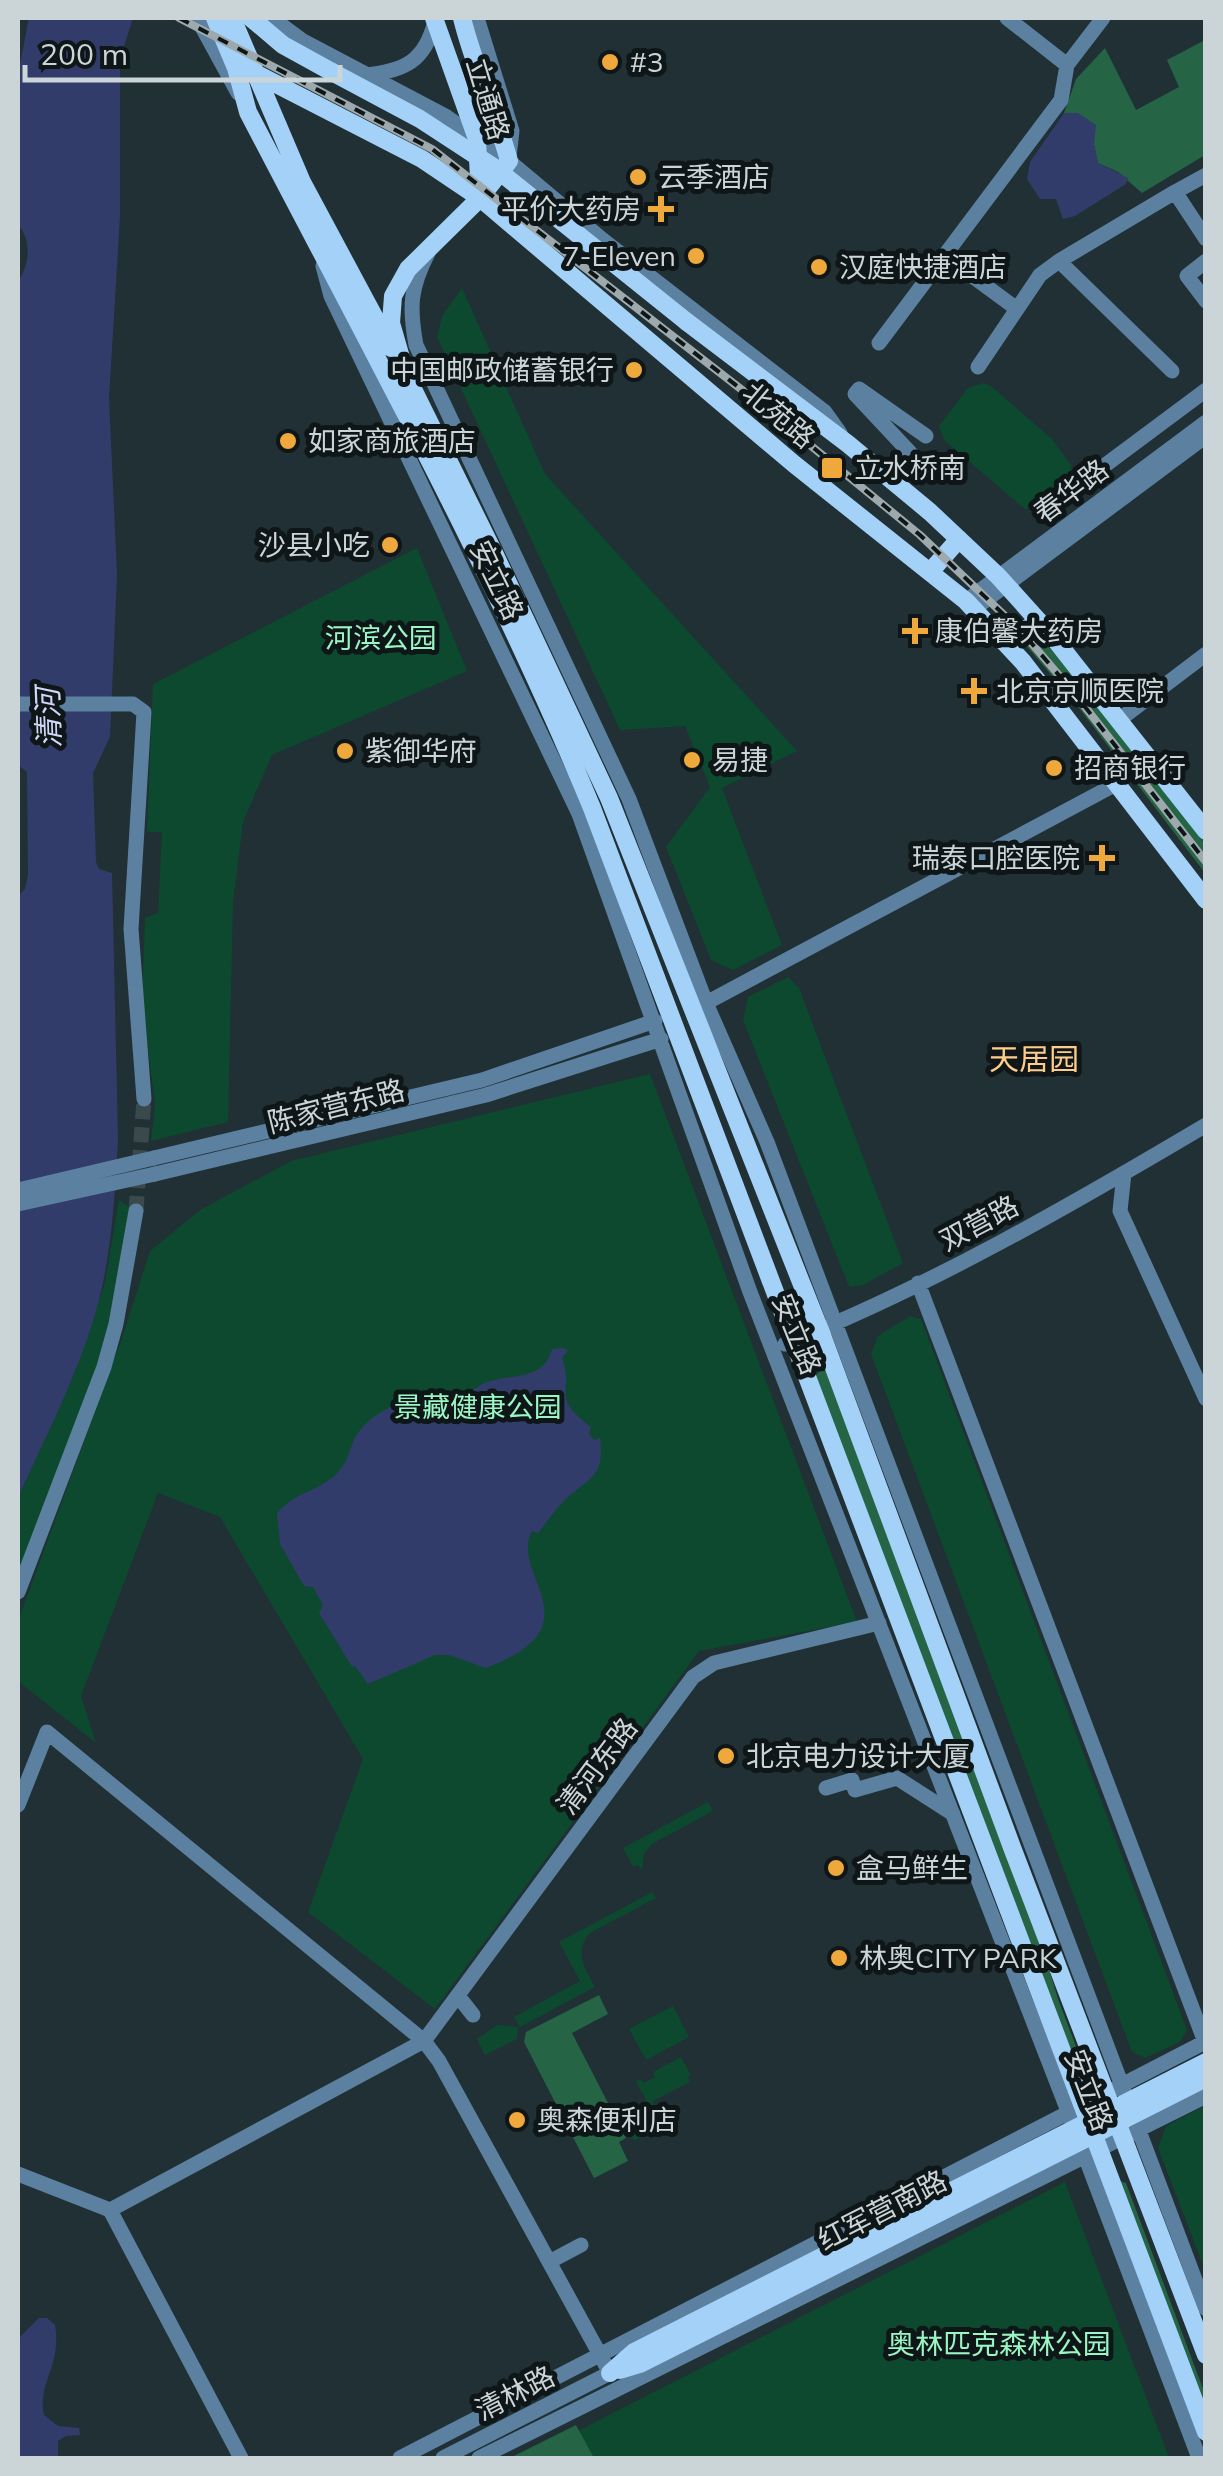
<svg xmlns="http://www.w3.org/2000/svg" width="1223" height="2476" font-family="Mulish,'Noto Sans SC',sans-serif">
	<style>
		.green { fill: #0c492e }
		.forest { fill: #266446 }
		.water { fill: #323c6b }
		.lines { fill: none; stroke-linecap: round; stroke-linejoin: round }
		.minor-tunnel { stroke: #3a494c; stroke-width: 15; stroke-dasharray: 15 8; stroke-linecap: butt }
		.minor { stroke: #5b80a0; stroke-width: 15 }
		.major { stroke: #a3d1f8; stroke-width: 18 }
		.rail-casing { stroke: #9da9ac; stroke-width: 8 }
		.rail { stroke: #0f1618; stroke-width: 4; stroke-dasharray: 11; stroke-linecap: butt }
		.minor-bridge { stroke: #5b80a0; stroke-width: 15 }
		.major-bridge { stroke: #a3d1f8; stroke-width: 18 }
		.poi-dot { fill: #eea83c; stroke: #0f1618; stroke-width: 4 }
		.labels { text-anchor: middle; stroke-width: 10; stroke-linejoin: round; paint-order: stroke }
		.poi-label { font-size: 28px; fill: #cbd5d7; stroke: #0f1618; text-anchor: start }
		.street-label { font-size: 28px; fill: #cbd5d7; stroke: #0f1618 }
		.park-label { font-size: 28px; fill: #9af6c4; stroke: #0f1618 }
		.water-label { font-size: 30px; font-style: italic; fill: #cfd8f8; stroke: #0f1618 }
		.neighbourhood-label { font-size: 30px; fill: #fdcb8a; stroke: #0f1618 }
	</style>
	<rect width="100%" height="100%" fill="#203034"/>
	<!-- green -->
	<path class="green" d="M 462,288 L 545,474 L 797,751 L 722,788 L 782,945 L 733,970 L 711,960 L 666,847 L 710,787 L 685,726 L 620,730 L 437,337 L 442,316 Z
		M 983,383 L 991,386 L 1052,439 L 1071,465 L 1070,476 L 1026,510 L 944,440 L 939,426 L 968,388 Z
		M 417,548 L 467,671 L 272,755 L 243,822 L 233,902 L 228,1122 L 151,1141 L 155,1104 L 142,1004 L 145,918 L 158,913 L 162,832 L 147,832 L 153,684 Z
		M 788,977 L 799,988 L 903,1263 L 863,1285 L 849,1287 L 743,1020 L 748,997 Z
		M 650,1074 L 857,1622 L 699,1651 L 435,2009 L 308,1912 L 363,1759 L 220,1517 L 158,1493 L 81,1696 L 96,1743 L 18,1681 L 18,1621 L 121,1341 L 150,1251 L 200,1210 L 291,1161 Z
		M 119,1200 L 136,1211 L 116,1324 L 18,1592 L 18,1498 L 78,1365 L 105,1282 Z
		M 910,1316 L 921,1319 L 1187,2030 L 1180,2042 L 1145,2058 L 1132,2052 L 871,1354 L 878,1336 Z
		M 708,1802 L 713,1811 L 652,1844 L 644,1854 L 642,1871 L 638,1865 L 633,1867 L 623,1848 Z
		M 652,1892 L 656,1898 L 590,1933 C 573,1952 585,1968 595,1987 L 520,2027 L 514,2017 L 580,1981 L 559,1942 Z
		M 673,2006 L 689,2037 L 646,2060 L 629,2029 Z
		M 497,2025 L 518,2027 L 517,2039 L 485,2055 L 477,2039 Z
		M 681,2057 L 691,2075 L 688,2077 L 690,2082 L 653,2101 L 655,2107 L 651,2110 L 636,2081 L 641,2079 L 644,2083 L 655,2077 L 653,2072 Z
		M 1201,2108 L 1206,2109 L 1205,2270 L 1158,2148 L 1166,2126 Z
		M 657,2112 L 664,2125 L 634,2141 L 628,2128 Z
		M 1065,2182 L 1169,2458 L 525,2458 Z"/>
	<!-- forest -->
	<path class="forest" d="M 1205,40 L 1205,155 L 1142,193 L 1118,172 L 1098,163 L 1094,145 L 1078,113 L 1064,113 L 1076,79 L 1105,48 L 1136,110 L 1179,87 L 1167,60 Z
		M 1037,633 L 1105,712 L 1205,844 L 1205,873 L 1076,704 L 1024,643 L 1028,634 Z
		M 821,1370 L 828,1372 L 1027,1898 L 1058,1999 L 1085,2070 L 1082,2078 L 1075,2076 L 813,1378 Z
		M 599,1995 L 608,2014 L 572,2033 L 626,2138 L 619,2142 L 628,2161 L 594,2178 L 524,2042 L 526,2032 Z
		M 1117,2180 L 1126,2183 L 1205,2394 L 1205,2438 Z
		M 576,2425 L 594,2458 L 510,2458 Z"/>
	<!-- water -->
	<path class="water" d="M 29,18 L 133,18 L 120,59 L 120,216 L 109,398 L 117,575 L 110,737 L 93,773 L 96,862 L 99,869 L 112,873 L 118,1140 C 115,1192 112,1249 99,1300 C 81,1369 47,1433 18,1498 L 18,896 L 25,889 L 28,875 L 27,772 L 18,765 L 18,281 C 30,264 32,240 18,225 L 18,74 Z
		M 1064,113 L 1078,113 L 1096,125 L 1094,145 L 1098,163 L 1128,178 L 1126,184 L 1075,216 L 1063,219 L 1056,199 L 1040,199 L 1027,179 L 1030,162 Z
		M 562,1348 L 568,1350 L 562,1358 C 575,1394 549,1395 591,1427 L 589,1434 L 594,1440 L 600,1438 C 605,1480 588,1477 563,1502 C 554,1511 546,1523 538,1533 L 532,1531 C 508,1575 600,1625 486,1668 L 449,1655 L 435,1655 L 368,1684 L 355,1666 L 352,1667 L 319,1613 L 323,1605 L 313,1587 L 304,1586 L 280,1544 L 277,1513 C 298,1491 308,1495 329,1480 C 345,1469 347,1458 353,1442 C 362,1420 393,1401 416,1400 C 425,1404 435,1411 446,1408 C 459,1405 468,1393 479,1386 C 504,1371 543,1385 552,1349 Z
		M 39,2318 L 47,2318 L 55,2325 C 62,2365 37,2384 44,2415 L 58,2426 L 79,2428 L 80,2435 L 66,2436 L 58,2441 L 58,2458 L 18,2458 L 18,2339 Z"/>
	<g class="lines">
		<!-- minor-tunnel -->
		<path class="minor-tunnel" d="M 136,1211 L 144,1099"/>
		<!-- minor -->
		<path class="minor" d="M 197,18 L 238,93
			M 272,18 L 303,41 L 447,117 L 509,161 L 603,240 L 825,412 L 840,433
			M 477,18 L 512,131 L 509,157
			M 1007,18 L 1067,65 L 1103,18
			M 365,75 C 405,71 425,61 435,21
			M 1206,175 L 1175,192 L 1206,239
			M 428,253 C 410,288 409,307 416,345 L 629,799 L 706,1003 L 767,1142 L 1206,2309
			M 945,256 L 1017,309
			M 1059,261 L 1175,192
			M 1206,261 L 1187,276 L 1206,301
			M 323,266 L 331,296 L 579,814 L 750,1292 L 1068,2111 L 1199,2458
			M 879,343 L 1061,100 L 1067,65
			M 978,367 L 1040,275 L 1059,261 L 1172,371
			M 926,436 L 859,389 L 855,394 L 915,458 L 940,476 L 954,473 L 959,464
			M 1084,473 L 1100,469 L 1206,390
			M 966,601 L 1206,422
			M 974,609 L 1206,436
			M 18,704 L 133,704 L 144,712 L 131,929 L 144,1099
			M 1119,720 L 1206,654
			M 706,1003 L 1118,783
			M 154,1158 L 482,1080 L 655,1021
			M 1124,1173 L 1120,1211 L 1206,1399
			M 155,1174 L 486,1095 L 661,1039
			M 785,1344 C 929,1287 1073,1204 1206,1125
			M 18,1592 L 104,1367 L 116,1324 L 136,1211
			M 826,1788 L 852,1780 L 855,1790 L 897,1778 L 953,1814
			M 18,1805 L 47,1732 L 424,2041 L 439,2061 L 610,2373 L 443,2458
			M 462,2001 L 473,2015
			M 18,2174 L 110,2210 L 424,2041 L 693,1677 L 714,1663 L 879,1623
			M 110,2210 L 241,2458
			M 549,2262 L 581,2245
			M 400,2458 L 1205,2042 L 918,1283
			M 479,2458 L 1206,2096"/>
		<!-- major -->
		<path class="major" d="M 215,18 L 236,68 L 248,112 C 367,341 493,569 592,808 L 1206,2432
			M 232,18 L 302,182 L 391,348
			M 251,18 L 283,45 L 332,72
			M 434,18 L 477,139 L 480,198
			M 462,18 C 474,67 496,112 509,161 L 480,198 L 408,269 L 393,296 L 391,323 L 406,375 L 495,555 L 609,798 L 820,1330 L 1013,1850 L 1206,2355
			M 236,68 L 253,72 L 422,159 L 480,198 L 794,464 L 966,601 L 1023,662 L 1206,900
			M 687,322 L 848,444 L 930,512 L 998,576 L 1053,637 L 1206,831
			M 930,572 L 959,539
			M 1008,644 L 1038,620
			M 620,2370 L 640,2364 L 1206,2078
			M 610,2373 L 634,2352 L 1206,2062"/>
		<defs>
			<path id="rail" d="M 179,18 L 432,149 L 755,400 L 920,535 L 1021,631 L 1075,694 L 1206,862"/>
		</defs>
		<!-- rail casing -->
		<use href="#rail" class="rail-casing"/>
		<!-- rail -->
		<use href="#rail" class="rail"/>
		<!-- minor-bridge -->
		<path class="minor-bridge" d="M 18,1190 L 154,1158
			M 18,1204 L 155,1174"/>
		<!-- major-bridge -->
		<path class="major-bridge" d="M 332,72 L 420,119 L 495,168 L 687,322"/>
	</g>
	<!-- markers -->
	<g class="poi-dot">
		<circle cx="610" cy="62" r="10"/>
		<circle cx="638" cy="177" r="10"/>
		<path d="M656 194h10v10h10v10h-10v10h-10v-10h-10v-10h10z"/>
		<circle cx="696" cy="256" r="10"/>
		<circle cx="819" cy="267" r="10"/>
		<circle cx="634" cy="370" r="10"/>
		<circle cx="288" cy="441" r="10"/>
		<rect x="820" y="456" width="24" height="24" rx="5"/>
		<circle cx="390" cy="545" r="10"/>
		<path d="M910 616h10v10h10v10h-10v10h-10v-10h-10v-10h10z"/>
		<path d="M969 676h10v10h10v10h-10v10h-10v-10h-10v-10h10z"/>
		<circle cx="345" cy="751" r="10"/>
		<circle cx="692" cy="760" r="10"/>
		<circle cx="1054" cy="768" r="10"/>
		<path d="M1097 843h10v10h10v10h-10v10h-10v-10h-10v-10h10z"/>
		<circle cx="726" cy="1756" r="10"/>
		<circle cx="836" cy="1868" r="10"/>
		<circle cx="839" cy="1958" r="10"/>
		<circle cx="517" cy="2120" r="10"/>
	</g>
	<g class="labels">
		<!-- poi labels -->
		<g class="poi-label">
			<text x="630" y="72">#3</text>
			<text x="658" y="187">云季酒店</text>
			<text x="641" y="219" text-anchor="end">平价大药房</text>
			<text x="676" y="266" text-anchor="end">7-Eleven</text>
			<text x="839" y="277">汉庭快捷酒店</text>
			<text x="614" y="380" text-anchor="end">中国邮政储蓄银行</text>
			<text x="308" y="451">如家商旅酒店</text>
			<text x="854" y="478">立水桥南</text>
			<text x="370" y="555" text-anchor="end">沙县小吃</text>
			<text x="935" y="641">康伯馨大药房</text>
			<text x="996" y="701">北京京顺医院</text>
			<text x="365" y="761">紫御华府</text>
			<text x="712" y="770">易捷</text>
			<text x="1074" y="778">招商银行</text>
			<text x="1080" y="868" text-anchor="end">瑞泰口腔医院</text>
			<text x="746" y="1766">北京电力设计大厦</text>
			<text x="856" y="1878">盒马鲜生</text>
			<text x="859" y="1968">林奥CITY PARK</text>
			<text x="537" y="2130">奥森便利店</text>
		</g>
		<!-- street labels -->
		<g class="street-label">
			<text transform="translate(488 99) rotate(73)" y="10">立通路</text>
			<text transform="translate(779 415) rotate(40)" y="10">北苑路</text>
			<text transform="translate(1071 491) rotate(-37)" y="10">春华路</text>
			<text transform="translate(497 580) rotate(64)" y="10">安立路</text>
			<text transform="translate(336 1106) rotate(-14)" y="10">陈家营东路</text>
			<text transform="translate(979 1223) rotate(-28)" y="10">双营路</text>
			<text transform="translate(797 1334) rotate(68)" y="10">安立路</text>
			<text transform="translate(597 1766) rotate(-53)" y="10">清河东路</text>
			<text transform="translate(1089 2090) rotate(69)" y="10">安立路</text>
			<text transform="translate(882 2210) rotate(-27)" y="10">红军营南路</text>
			<text transform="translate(515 2393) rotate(-27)" y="10">清林路</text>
		</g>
		<!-- park labels -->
		<g class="park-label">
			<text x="381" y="648">河滨公园</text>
			<text x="478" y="1417">景藏健康公园</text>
			<text x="999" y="2354">奥林匹克森林公园</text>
		</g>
		<!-- water labels -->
		<g class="water-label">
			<text transform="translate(49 718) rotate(-92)" y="10">清河</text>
		</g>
		<!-- neighbourhood labels -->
		<g class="neighbourhood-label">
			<text x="1034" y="1070">天居园</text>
		</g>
	</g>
	<!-- border -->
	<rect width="1223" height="2476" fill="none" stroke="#cbd5d7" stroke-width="40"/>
	<!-- scale -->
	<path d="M25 65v15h315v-15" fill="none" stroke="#cbd5d7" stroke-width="5"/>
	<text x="40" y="65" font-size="30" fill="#cbd5d7" stroke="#0f1618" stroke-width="8" paint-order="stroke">200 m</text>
</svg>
